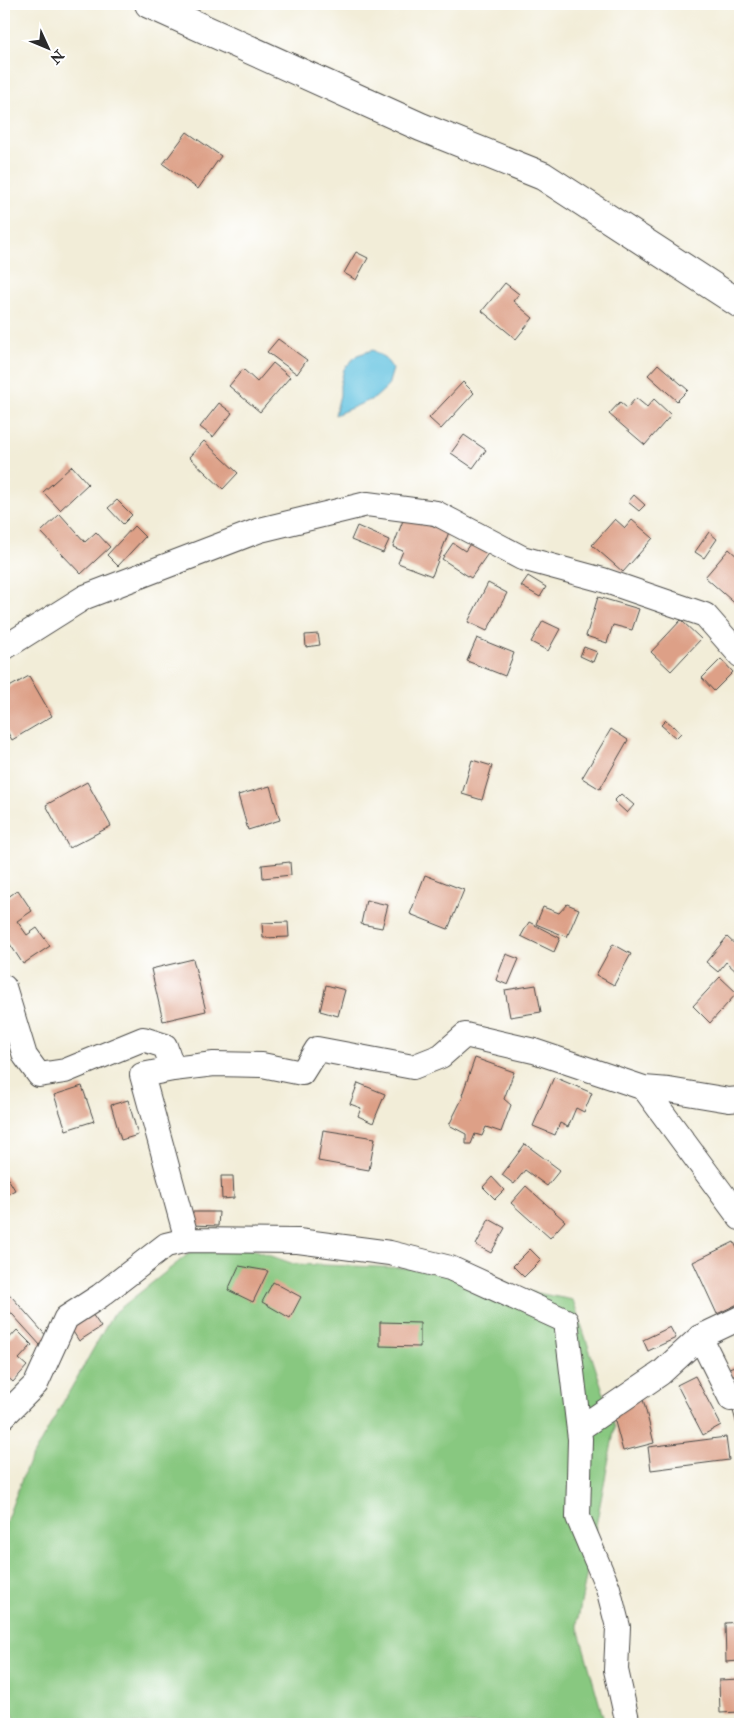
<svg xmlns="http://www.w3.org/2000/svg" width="744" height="1728" viewBox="0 0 744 1728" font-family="'IM FELL Double Pica',serif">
	<rect width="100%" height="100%" fill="#fff"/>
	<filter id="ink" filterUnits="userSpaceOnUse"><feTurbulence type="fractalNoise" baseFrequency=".02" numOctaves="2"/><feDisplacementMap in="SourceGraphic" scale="10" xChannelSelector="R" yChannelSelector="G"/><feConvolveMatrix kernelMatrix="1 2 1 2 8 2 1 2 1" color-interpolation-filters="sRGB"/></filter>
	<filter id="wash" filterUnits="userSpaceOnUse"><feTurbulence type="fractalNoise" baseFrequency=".0096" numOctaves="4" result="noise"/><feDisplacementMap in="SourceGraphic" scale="20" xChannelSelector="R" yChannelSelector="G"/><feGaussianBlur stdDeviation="1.12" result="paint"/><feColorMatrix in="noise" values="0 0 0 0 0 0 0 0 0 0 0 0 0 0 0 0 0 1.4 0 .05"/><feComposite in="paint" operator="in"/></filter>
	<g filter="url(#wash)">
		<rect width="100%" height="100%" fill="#f2edd8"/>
		<!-- green -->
		<path fill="#88c880" stroke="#5a7a56" d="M212 1235 294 1264 409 1268 573 1300 615 1427 577 1624 605 1724H18L4 1698V1527L26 1468 113 1314Z"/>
		<!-- water -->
		<path fill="#62c2e0" stroke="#467686" d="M373 350 385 358 393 369 388 386 375 398 335 415 340 395V385L344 369 357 355Z"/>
		<g id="blocks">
			<!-- building -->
			<path fill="#dda087" d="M187 132 221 156 198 189 163 164Z
				M356 252 368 258 356 280 344 273Z
				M505 283 519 294 513 301 533 318 516 339 482 311Z
				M278 339 307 360 297 374 267 352Z
				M273 363 290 377 260 412 229 386 243 369 257 382Z
				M658 364 688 390 677 401 648 375Z
				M463 382 474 393 441 429 429 418Z
				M636 398 647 407 654 399 671 415 645 445 609 414 620 402 627 408Z
				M219 403 232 413 213 437 200 427Z
				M464 435 486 450 473 468 451 453Z
				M204 441 238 473 223 489 189 457Z
				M72 466 88 484 60 510 43 492Z
				M634 495 645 505 639 511 628 502Z
				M117 500 132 515 123 524 108 508Z
				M60 514 85 542 96 532 110 547 81 574 41 532Z
				M405 515 449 532 432 576 398 563 403 551 393 547Z
				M615 519 625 528 632 520 653 538 623 572 592 545Z
				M134 526 145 537 118 566 107 555Z
				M357 526 389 540 383 553 351 540Z
				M709 532 717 539 704 558 695 552Z
				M472 541 489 552 471 578 442 559 453 543 465 551Z
				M729 549 740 559V608L705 577Z
				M528 576 546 587 540 597 521 586Z
				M488 583 507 593 487 631 468 622Z
				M598 597 639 609 632 630 613 625 607 643 586 636Z
				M681 620 701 639 671 671 651 652Z
				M543 621 560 629 548 651 531 642Z
				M318 634 320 645 306 647 305 635Z
				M477 638 514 653 505 676 467 661Z
				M584 647 597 652 593 662 580 656Z
				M721 659 733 672 714 691 702 678Z
				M29 676 52 716 12 740 4 726V690Z
				M666 720 681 733 676 738 661 725Z
				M611 729 628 740 600 789 582 778Z
				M472 760 492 766 482 800 462 794Z
				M87 782 111 826 69 848 46 805Z
				M270 786 280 820 248 830 238 795Z
				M621 794 634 805 627 813 614 801Z
				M290 862 291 875 263 878 262 865Z
				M425 875 464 890 448 929 410 914Z
				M18 890 32 911 17 921 27 935 37 928 50 946 23 964 4 935V900Z
				M366 900 388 905 382 928 361 924Z
				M567 904 579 909 567 937 536 924 543 907 559 913Z
				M288 922 289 937 263 938 262 923Z
				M529 922 560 938 554 952 521 936Z
				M727 937 740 949V975L726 962 718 972 706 962Z
				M613 944 631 954 614 985 596 975Z
				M506 954 519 959 508 985 496 980Z
				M193 959 206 1011 163 1021 151 969Z
				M720 977 737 993 710 1023 693 1006Z
				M326 985 345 990 338 1016 320 1011Z
				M536 985 541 1012 510 1017 505 990Z
				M475 1058 514 1072 504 1099 511 1105 501 1132 486 1127 482 1136 475 1134 471 1144H466V1134L449 1125 464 1095H462Z
				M554 1077 592 1093 584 1112 576 1108 568 1127 560 1123 555 1135 533 1126Z
				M358 1083 385 1094 373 1123 358 1116 361 1108 350 1104Z
				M82 1086 94 1121 66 1130 54 1095Z
				M128 1100 138 1135 121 1140 111 1105Z
				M323 1130 375 1138 369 1170 318 1161Z
				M525 1144 560 1170 547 1186 525 1170 514 1184 502 1175Z
				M6 1175 15 1190 4 1196V1176Z
				M221 1176H233L234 1198 222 1199Z
				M492 1177 504 1190 495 1199 483 1187Z
				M526 1186 565 1221 550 1238 511 1203Z
				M192 1212H219L218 1226 191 1225Z
				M489 1219 505 1228 491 1253 476 1245Z
				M734 1242 740 1255V1303L717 1314 693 1262Z
				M530 1249 541 1260 524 1277 513 1266Z
				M239 1266 268 1271 253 1302 228 1290Z
				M273 1282 301 1297 290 1318 262 1302Z
				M4 1288 49 1339 41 1346 4 1305Z
				M92 1314 101 1327 79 1341 70 1327Z
				M380 1322 420 1323V1347L380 1346Z
				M670 1327 676 1338 648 1351 643 1340Z
				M17 1330 32 1345 19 1359 27 1366 13 1382 4 1374V1344Z
				M740 1364V1378L734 1381 729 1368Z
				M695 1376 721 1425 703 1435 677 1385Z
				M643 1399 654 1443 623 1451 611 1407Z
				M740 1409V1435L733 1411Z
				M726 1437 729 1460 651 1470 648 1447Z
				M740 1622V1661L726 1662 725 1623Z
				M740 1679V1712L720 1713 719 1680Z"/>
		</g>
	</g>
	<g filter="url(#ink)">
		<use href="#blocks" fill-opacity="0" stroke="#494845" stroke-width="1"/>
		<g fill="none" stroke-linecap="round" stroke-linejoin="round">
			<defs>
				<path id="minor" d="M4 648 85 597 260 530 367 504 436 513 522 558 603 580 705 615 740 655
					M4 987 25 1056 39 1075 65 1071 143 1039 165 1046 173 1069 214 1064 262 1065 302 1073 317 1049 413 1067 441 1056 465 1035 534 1051 644 1088 669 1090 729 1100 740 1099
					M644 1088 740 1218
					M187 1240 298 1241 390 1253 450 1268 566 1321 580 1439 578 1517 608 1588 618 1627 616 1670 628 1724
					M731 1399 700 1337 740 1318
					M4 1416 36 1384 66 1318 100 1296 166 1245 187 1240 142 1075 173 1069
					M579 1429 661 1373 700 1337"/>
				<path id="tertiary" d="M149 4 421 127 543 176 740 304"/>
			</defs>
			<!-- minor casing -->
			<use href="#minor" stroke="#494845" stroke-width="26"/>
			<!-- tertiary casing -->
			<use href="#tertiary" stroke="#494845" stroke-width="30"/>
			<!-- minor -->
			<use href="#minor" stroke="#fff" stroke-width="24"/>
			<!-- tertiary -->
			<use href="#tertiary" stroke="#fff" stroke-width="28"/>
		</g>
	</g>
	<!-- margin -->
	<rect width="744" height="1728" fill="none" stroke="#fff" stroke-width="20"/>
	<!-- north arrow -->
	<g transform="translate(48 48) rotate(134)" stroke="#ffffff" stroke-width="4" paint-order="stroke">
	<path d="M0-4L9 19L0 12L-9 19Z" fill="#2b2b2b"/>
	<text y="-8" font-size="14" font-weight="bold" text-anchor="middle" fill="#2b2b2b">N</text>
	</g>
</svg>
